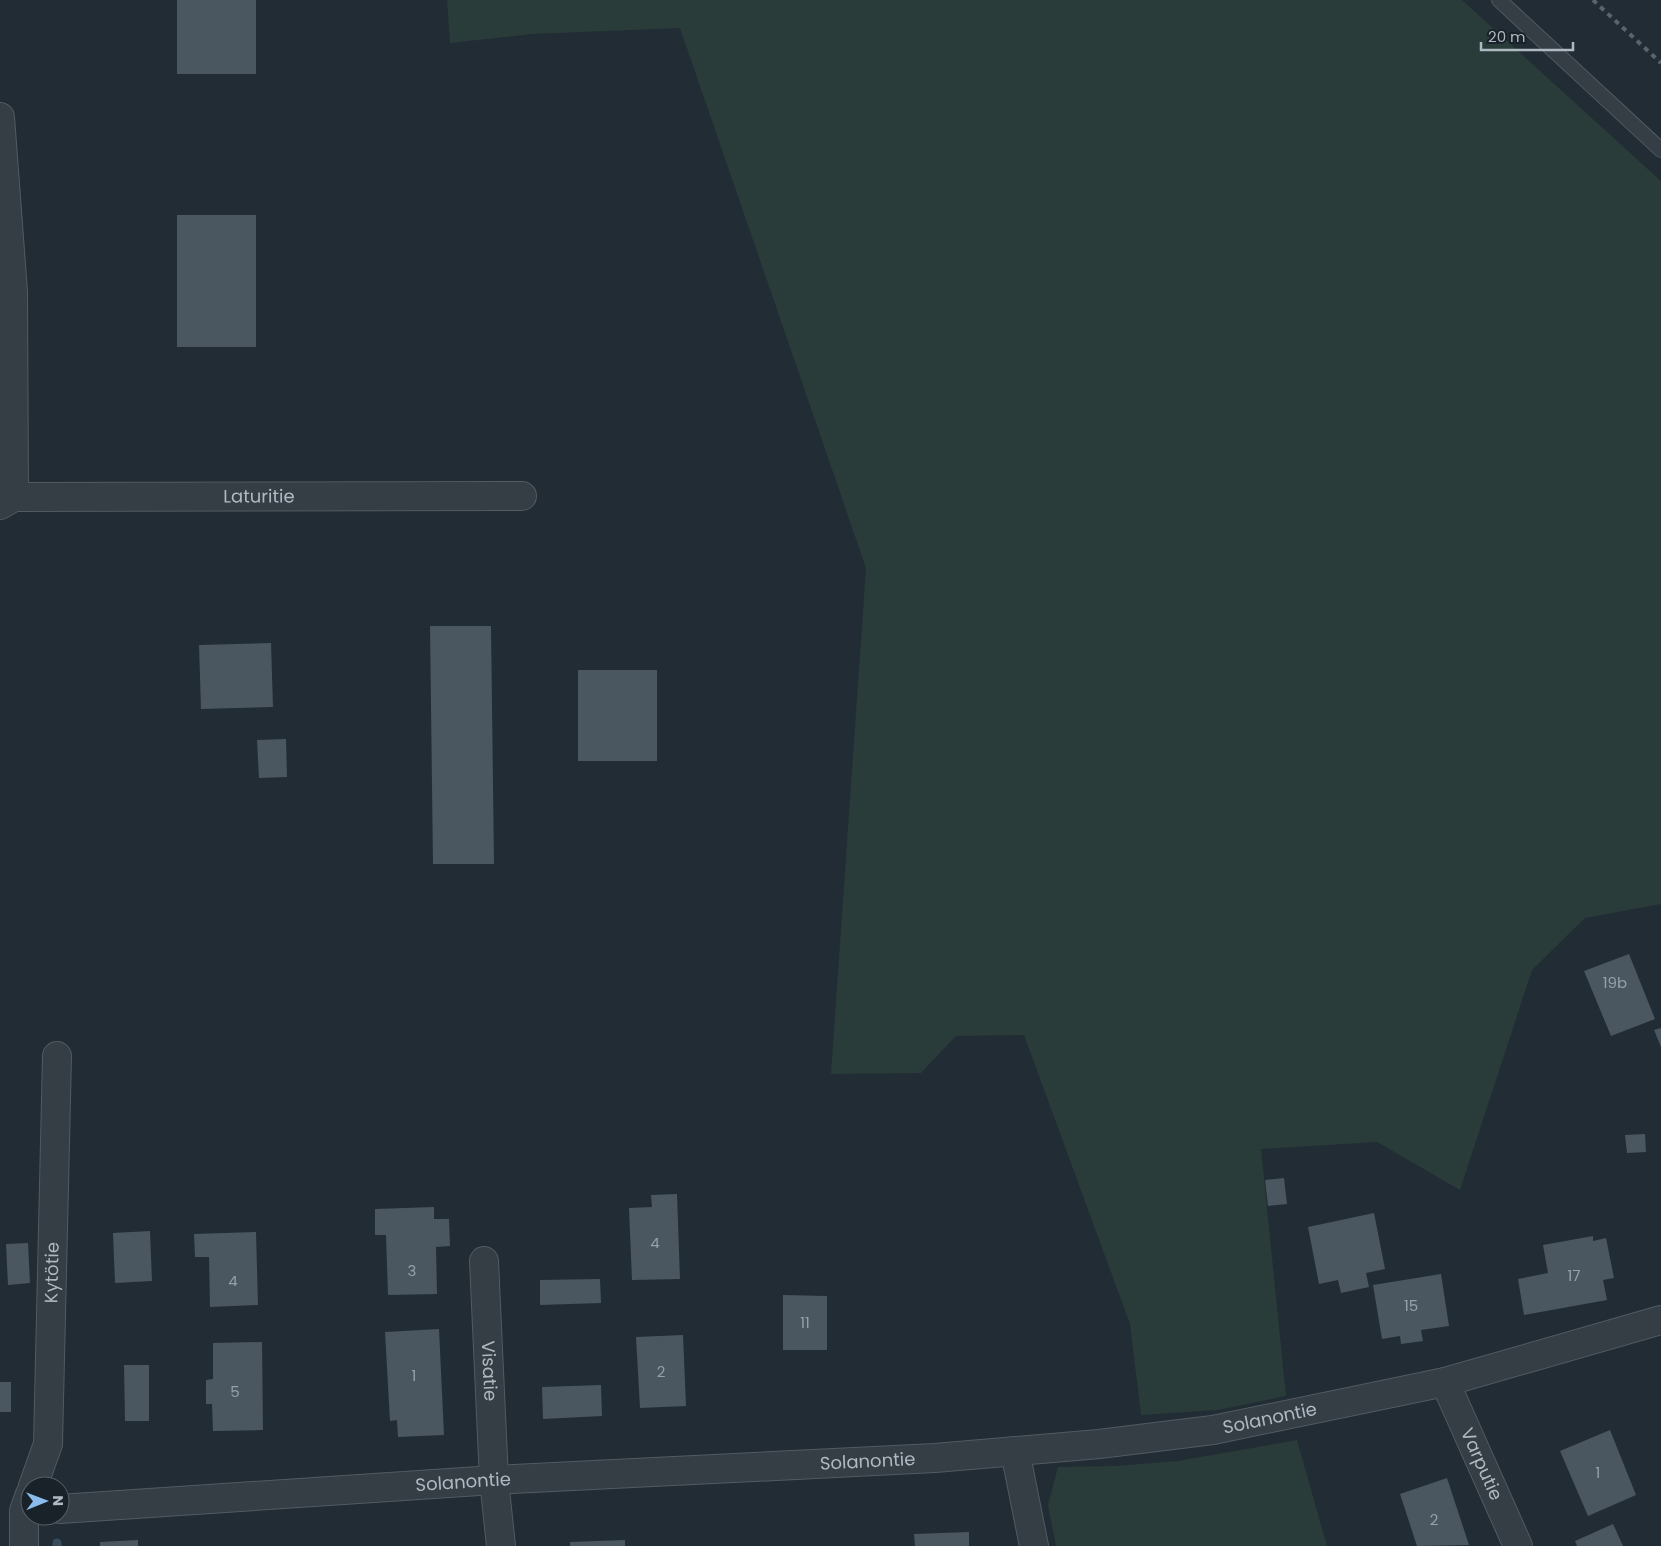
<svg xmlns="http://www.w3.org/2000/svg" width="1661" height="1546" viewBox="0 0 1661 1546" font-family="Poppins,sans-serif">
	<rect width="100%" height="100%" fill="#222c34"/>
	<!-- green -->
	<path fill="#293c39" d="M447 0H1462L1661 181V904L1585 918 1532 970 1460 1190 1377 1142 1261 1149 1286 1396 1218 1410 1141 1415 1130 1324 1024 1035 956 1036 921 1073 831 1074 866 568 680 28 532 34 450 43Z
		M1297 1440 1327 1546H1056L1048 1505 1058 1467 1115 1466 1178 1461Z"/>
	<g fill="none" stroke-linecap="round" stroke-linejoin="round">
		<!-- stream -->
		<path stroke="#384c5c" stroke-width="9" d="M57 1546V1543"/>
	</g>
	<!-- building -->
	<path fill="#4a5760" d="M177 0H256V74H177Z
		M177 215H256V347H177Z
		M430 626H491L494 864H433Z
		M271 643 273 707 201 709 199 645Z
		M578 670H657V761H578Z
		M286 739 287 777 259 778 257 740Z
		M1629 954 1655 1019 1611 1036 1584 971Z
		M1661 1028V1047L1654 1030Z
		M1645 1134 1646 1152 1627 1153 1625 1135Z
		M1284 1178 1287 1204 1268 1206 1265 1180Z
		M677 1194 680 1279 632 1280 629 1208 652 1207 651 1195Z
		M434 1207V1219H449L450 1246 436 1247 437 1294 388 1295 386 1235H375V1209Z
		M1374 1213 1385 1269 1366 1273 1369 1287 1341 1293 1338 1280 1319 1284 1308 1227Z
		M150 1231 152 1281 115 1283 113 1233Z
		M256 1232 258 1305 210 1307 209 1257H195L194 1234Z
		M1593 1236V1241L1606 1238 1614 1278 1603 1280 1607 1300 1524 1315 1518 1279 1548 1273 1543 1245Z
		M28 1243 30 1283 8 1285 6 1244Z
		M1441 1274 1449 1326 1421 1330 1423 1341 1401 1344 1400 1336 1382 1339 1373 1285Z
		M600 1279 601 1303 540 1305V1280Z
		M783 1295 827 1296V1350H783Z
		M439 1329 444 1435 398 1437 397 1420 390 1421 385 1332Z
		M683 1335 686 1406 640 1408 636 1337Z
		M262 1342 263 1430 213 1431 212 1404H206V1380L213 1379V1343Z
		M124 1365H149V1421H125Z
		M0 1382H11V1412H0Z
		M601 1385 602 1416 543 1419 542 1387Z
		M1610 1430 1636 1495 1588 1516 1560 1451Z
		M1447 1478 1469 1545 1417 1546 1400 1494Z
		M1613 1524 1623 1546H1577L1575 1541Z
		M969 1532V1546H915L914 1534Z
		M138 1540V1546H100V1542Z
		M625 1540V1546H570V1542Z"/>
	<g fill="none" stroke-linecap="round" stroke-linejoin="round">
		<defs>
			<path id="lane" d="M1499 0 1661 150"/>
			<g id="street">
				<path d="M0 117 13 292 14 497"/>
				<path id="s1" d="M0 505 14 497 522 496"/>
				<path id="s2" d="M484 1261 494 1480 501 1546"/>
				<path id="s3" d="M1445 1382 1518 1546"/>
				<path d="M1015 1451 1034 1546"/>
				<path id="s4" d="M33 1486 48 1444 57 1056"/>
				<path id="s5" d="M60 1509 494 1480 935 1458 1099 1444 1213 1430 1445 1382 1661 1320"/>
				<path d="M24 1546V1511L30 1494"/>
			</g>
		</defs>
		<!-- lane casing -->
		<use href="#lane" stroke="#525b63" stroke-width="16"/>
		<!-- street casing -->
		<use href="#street" stroke="#525b63" stroke-width="30"/>
		<!-- lane -->
		<use href="#lane" stroke="#353d45" stroke-width="14"/>
		<!-- street -->
		<use href="#street" stroke="#353d45" stroke-width="28"/>
		<!-- rail -->
		<path stroke="#59646d" stroke-width="4" stroke-dasharray="5 5" stroke-linecap="butt" d="M1593 0 1661 63"/>
	</g>
	<g text-anchor="middle" stroke-width="4" stroke-linejoin="round" paint-order="stroke">
		<!-- number labels -->
		<g font-size="15" fill="#96a0aa">
			<text x="1615" y="988">19b</text>
			<text x="655" y="1248">4</text>
			<text x="412" y="1276">3</text>
			<text x="1574" y="1281">17</text>
			<text x="233" y="1286">4</text>
			<text x="1411" y="1311">15</text>
			<text x="805" y="1328">11</text>
			<text x="661" y="1377">2</text>
			<text x="414" y="1381">1</text>
			<text x="235" y="1397">5</text>
			<text x="1598" y="1478">1</text>
			<text x="1434" y="1525">2</text>
		</g>
		<!-- street labels -->
		<g font-size="18" fill="#afb9c2" stroke="#1a2229">
			<text dy="6" stroke="none"><textPath href="#s1" startOffset="261">Laturitie</textPath></text>
			<text dy="6" stroke="none"><textPath href="#s4" startOffset="216">Kytötie</textPath></text>
			<text dy="6" stroke="none"><textPath href="#s2" startOffset="110">Visatie</textPath></text>
			<text dy="6" stroke="none"><textPath href="#s5" startOffset="1214">Solanontie</textPath></text>
			<text dy="6" stroke="none"><textPath href="#s5" startOffset="809">Solanontie</textPath></text>
			<text dy="6" stroke="none"><textPath href="#s3" startOffset="90">Varputie</textPath></text>
			<text dy="6" stroke="none"><textPath href="#s5" startOffset="404">Solanontie</textPath></text>
		</g>
	</g>
	<!-- north arrow -->
	<g transform="translate(45 1501) rotate(89)"><circle r="24" fill="#1a2229" stroke="#565e66"/>
	<path d="M0-4L9 19L0 12L-9 19Z" fill="#8abdec"/>
	<text y="-8" font-size="14" font-weight="bold" text-anchor="middle" fill="#afb9c2">N</text>
	</g>
	<!-- scale -->
	<path d="M1481 42v8h92v-8" fill="none" stroke="#afb9c2" stroke-width="2.5"/>
	<text x="1488" y="42" font-size="15" fill="#afb9c2" stroke="#1a2229" stroke-width="4" paint-order="stroke">20 m</text>
</svg>
